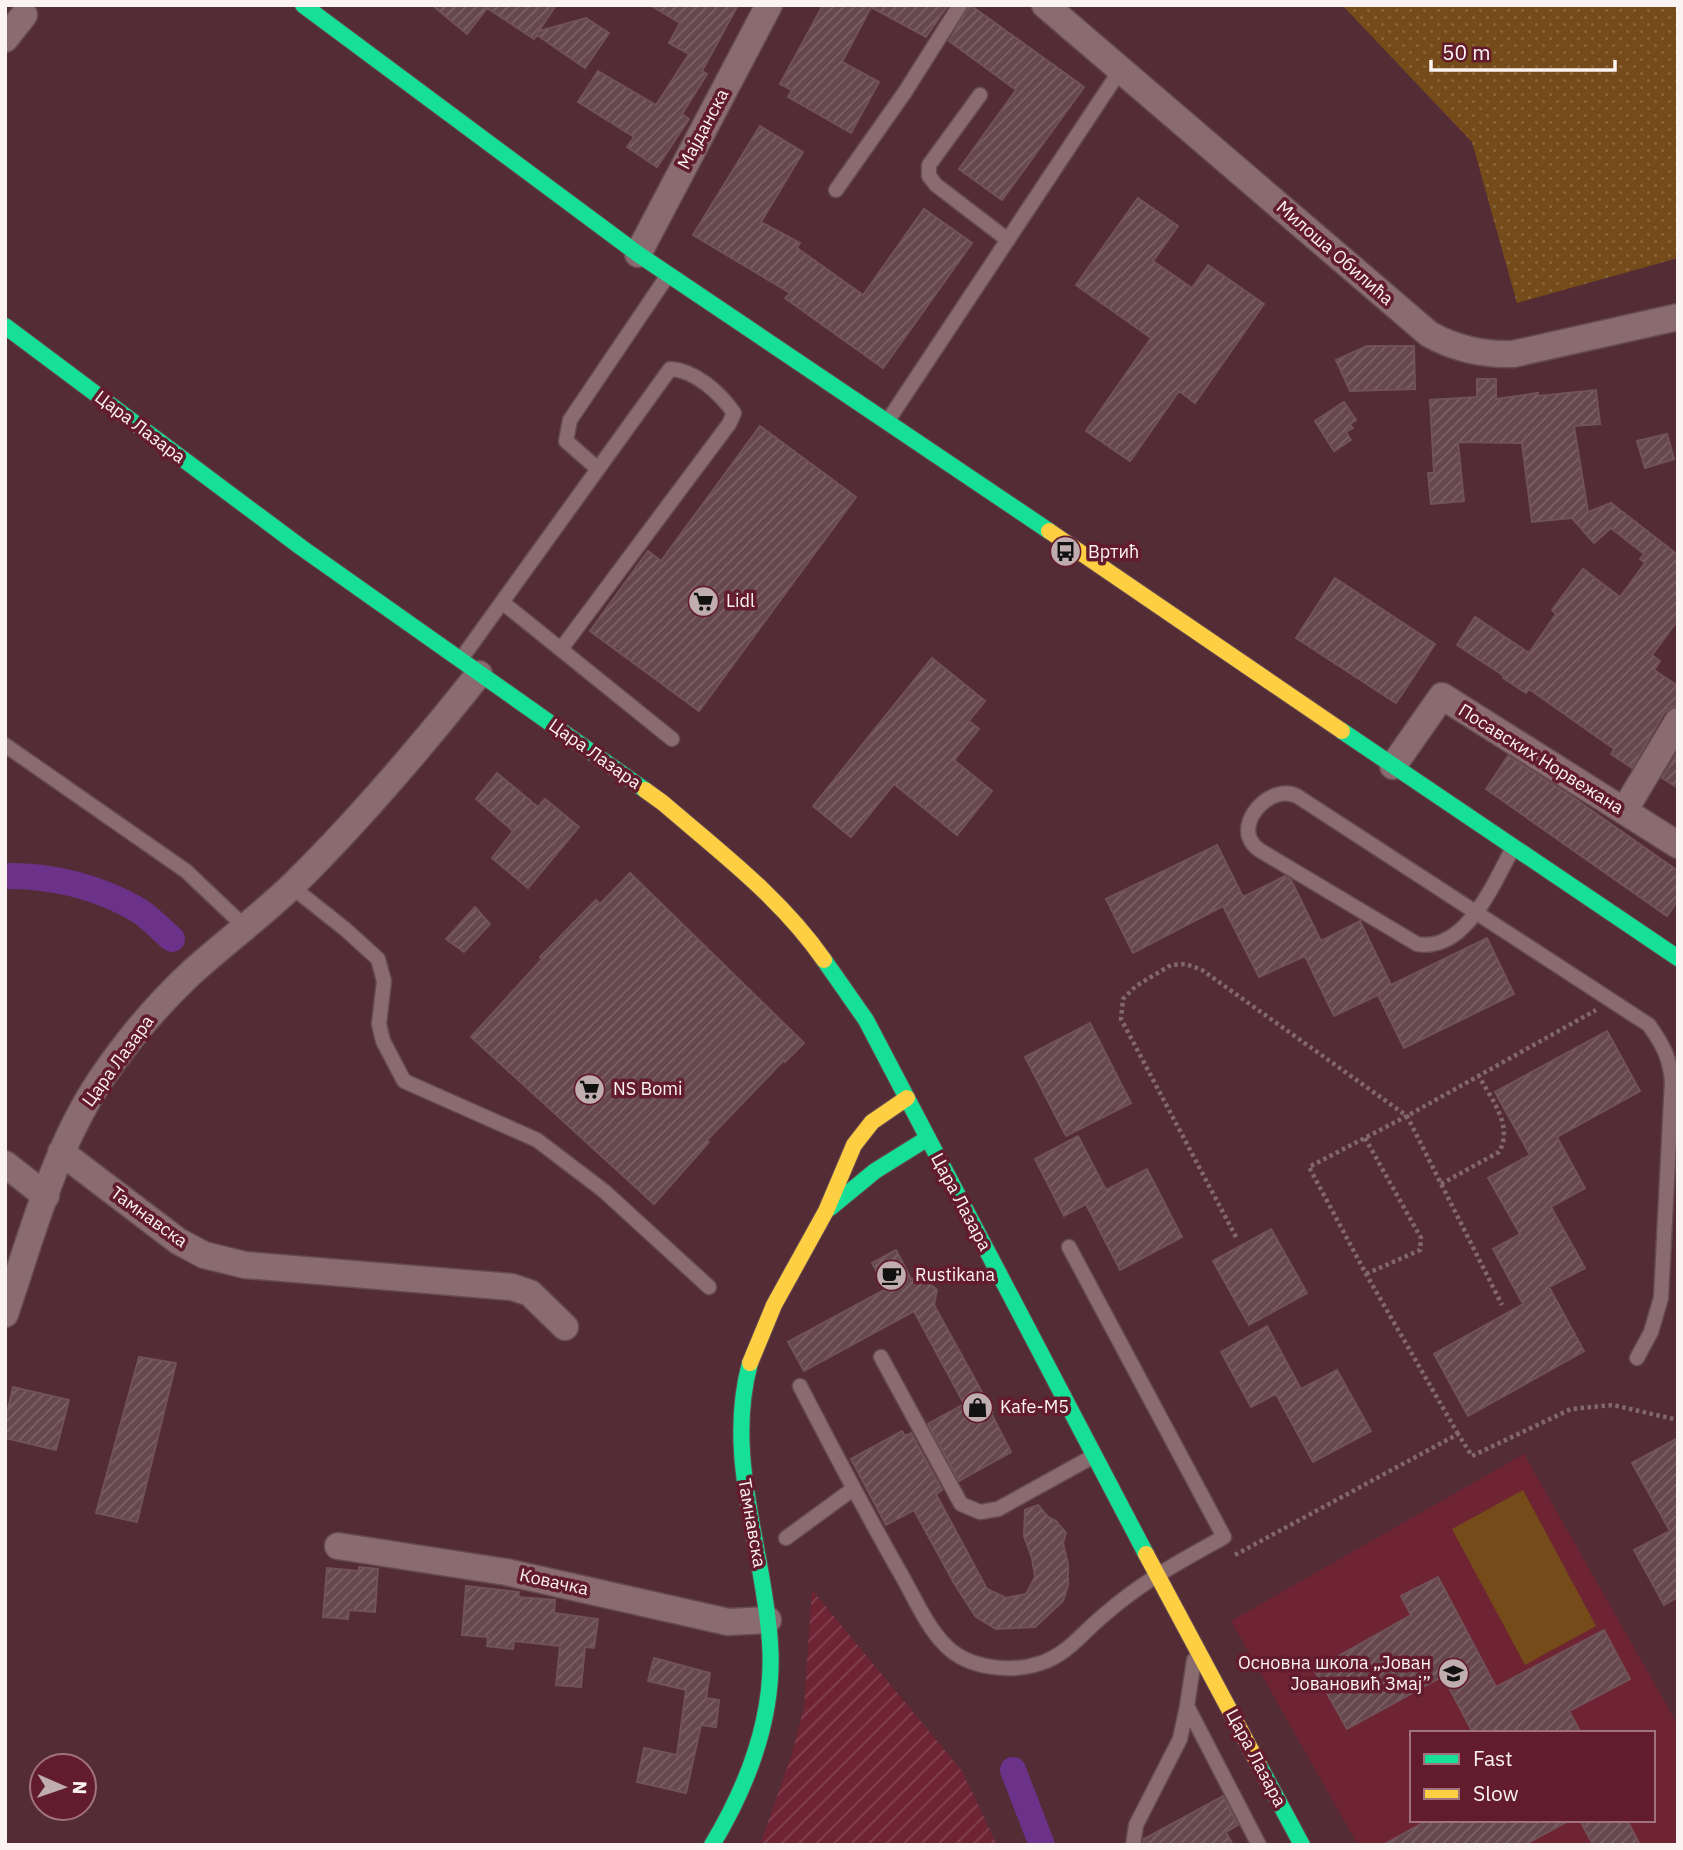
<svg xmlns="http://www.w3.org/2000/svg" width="1683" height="1850" viewBox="0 0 1683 1850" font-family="'IBM Plex Sans',sans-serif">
	<defs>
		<pattern id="industrial-furrows" width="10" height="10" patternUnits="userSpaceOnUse" patternTransform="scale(1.75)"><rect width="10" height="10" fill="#6f2434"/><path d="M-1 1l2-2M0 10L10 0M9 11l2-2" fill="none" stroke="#844452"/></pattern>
		<pattern id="grass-dots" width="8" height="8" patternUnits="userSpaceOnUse" patternTransform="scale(1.75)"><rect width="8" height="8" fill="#744b19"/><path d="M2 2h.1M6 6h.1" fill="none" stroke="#89653b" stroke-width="1.8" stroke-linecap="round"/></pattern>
		<pattern id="building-hatch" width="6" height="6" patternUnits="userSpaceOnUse" patternTransform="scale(1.75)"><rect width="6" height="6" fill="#65474d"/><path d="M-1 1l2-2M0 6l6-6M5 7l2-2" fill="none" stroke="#7c6267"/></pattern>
	</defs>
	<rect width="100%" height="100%" fill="#532c35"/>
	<!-- built -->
	<path fill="#6f2434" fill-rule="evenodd" d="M1524 1454 1678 1725V1845H1358L1231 1621ZM1412 1733H1653V1820H1412Z"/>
	<!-- industrial -->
	<path fill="url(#industrial-furrows)" d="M812 1590 962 1771 997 1845H760L792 1754 804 1707Z"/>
	<!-- grass -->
	<path fill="url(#grass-dots)" d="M1342 5H1678V258L1517 303 1472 142Z"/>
	<!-- pitch -->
	<path fill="#744b19" d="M1523 1490 1596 1626 1525 1665 1452 1529Z"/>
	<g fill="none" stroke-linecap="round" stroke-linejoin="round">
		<!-- canal -->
		<path stroke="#6c3289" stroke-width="26" d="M5 876C51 875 99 887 138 910 150 917 161 930 172 939
			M1013 1770 1042 1845"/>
	</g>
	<!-- building -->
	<path fill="url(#building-hatch)" stroke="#715258" stroke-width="2" d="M432 5H556L539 31 586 18 609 33 585 68 537 35 534 39 487 8 467 34Z
		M650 5H738L702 71 707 74 682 114 689 119 657 167 627 147 634 137 578 102 598 71 656 105 689 54 669 43 680 23Z
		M823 5H948L926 37 871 7 842 62 879 82 851 133 788 97 792 90 780 84Z
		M970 5 1084 87 1002 200 959 169 1016 90 949 41Z
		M760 126 803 152 761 222 800 243 797 248 863 295 924 209 972 243 883 368 785 298 790 293 693 235Z
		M1138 198 1178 226 1153 261 1192 288 1208 265 1264 304 1195 403 1179 391 1130 461 1086 431 1151 338 1076 285Z
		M1367 346H1414L1415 389 1350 391 1336 360Z
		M1477 379H1496V399L1538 393V396L1596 390 1600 424 1574 426 1588 512 1611 503 1678 555V620L1652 655 1660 661 1654 670 1678 686V705L1670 708 1664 713 1632 768 1611 754 1614 749 1529 689 1526 693 1503 678 1504 676 1457 645 1475 617 1529 653 1556 614 1552 610 1583 569 1620 597 1645 563 1640 559 1644 554 1611 528 1594 543 1572 518 1532 522 1522 443 1458 442 1464 501 1431 504 1428 473H1434L1430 400 1477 397Z
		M1344 402 1356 420 1350 424 1353 428 1346 432 1351 440 1334 451 1315 421Z
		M760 426 856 497 699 711 590 631 648 551 661 561Z
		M1667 434 1674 459 1645 468 1637 441Z
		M1335 578 1435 644 1396 703 1296 638Z
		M932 658 985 701 969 721 979 729 954 760 992 791 957 835 894 784 851 837 813 806Z
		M1678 752V788L1662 778Z
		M1508 756 1574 798 1678 871V900L1667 916 1486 789Z
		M497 773 538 807 545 799 579 827 528 888 492 858 513 831 476 799Z
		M1217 845 1243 897 1285 876 1291 880 1321 941 1360 921 1391 985 1487 938 1514 994 1404 1048 1378 995 1334 1016 1305 956 1259 977 1223 906 1133 953 1106 899Z
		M630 873 804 1043 785 1062 784 1060 707 1140 709 1142 654 1204 471 1037 542 959 540 957 596 900 600 904Z
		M475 907 490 924 464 952 446 939Z
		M1090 1023 1131 1103 1066 1136 1025 1057Z
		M1607 1031 1640 1091 1557 1137 1585 1188 1551 1207 1585 1268 1549 1287 1584 1351 1468 1416 1434 1354 1523 1304 1493 1249 1520 1234 1488 1178 1530 1155 1495 1092Z
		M1078 1136 1106 1190 1147 1169 1182 1237 1120 1270 1086 1204 1064 1216 1035 1159Z
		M1271 1229 1307 1293 1249 1325 1213 1261Z
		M896 1250 911 1279 921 1277 937 1290 934 1305 993 1412 991 1413 1011 1452 959 1481 928 1424 964 1404 914 1311 804 1371 788 1342 886 1289 872 1263Z
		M1267 1326 1301 1389 1337 1370 1371 1431 1313 1462 1276 1394 1251 1407 1221 1352Z
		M139 1357 176 1363 137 1522 96 1513Z
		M13 1387 69 1400 56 1450 5 1438V1422Z
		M902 1431 905 1436 911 1433 942 1490 936 1494 987 1589 1006 1598 1026 1594 1035 1577 1032 1558 1024 1536 1025 1510 1038 1505 1048 1517 1056 1521 1066 1533 1063 1543 1068 1564V1585L1063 1601 1035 1627 996 1629 976 1617 955 1585 914 1510 886 1525 851 1459Z
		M1678 1438V1597L1664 1605 1634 1550 1670 1531 1632 1463Z
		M359 1567 378 1569 375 1612 349 1610 348 1619 323 1617 327 1568 359 1571Z
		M1438 1577 1496 1687 1604 1630 1630 1679 1569 1711 1581 1733H1473L1443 1676 1347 1729 1314 1670 1411 1615 1401 1596Z
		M466 1586 519 1592 518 1597 555 1600 554 1613 598 1619 594 1648 585 1647 581 1687 556 1685 560 1646 514 1641 513 1649 487 1646 488 1637 462 1635Z
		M654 1658 710 1673 706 1698 719 1700 716 1727 701 1725 686 1793 637 1782 644 1748 677 1755 686 1690 648 1681Z
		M1223 1796 1238 1825 1226 1832 1233 1845H1143L1144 1839Z
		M1428 1820H1570L1524 1845H1383Z
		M1580 1820H1627L1640 1845H1593Z"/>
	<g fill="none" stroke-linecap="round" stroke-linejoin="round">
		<defs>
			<path id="lane" d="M980 95 929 165V176L936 185 1008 240
				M836 190 905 92 960 5
				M889 419 1121 69
				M598 469 566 441 570 420 668 275
				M502 602 672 739
				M461 659 670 369C695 370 720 393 734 413L729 424 561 649
				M5 745 186 871 245 927
				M1513 848C1494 882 1466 953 1417 944L1261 851C1258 849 1255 847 1253 844 1235 822 1271 783 1297 796L1649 1025C1663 1045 1670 1058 1672 1081L1661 1298 1651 1332 1637 1358
				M292 887 345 929 378 959 384 981 379 1024 383 1041 404 1081 537 1140 604 1191 709 1287
				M881 1357 961 1504 980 1512 998 1509 1092 1457
				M800 1386C832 1448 864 1509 898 1569 913 1594 925 1625 946 1646 969 1669 1012 1673 1041 1663 1068 1654 1083 1632 1104 1615 1140 1583 1182 1560 1224 1537L1069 1247
				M786 1538 853 1489
				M1194 1660 1187 1706 1259 1845
				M1133 1845 1136 1825 1180 1739 1187 1706"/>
			<path id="street" d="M1045 5 1429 334C1456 349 1482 355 1513 354L1678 317
				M5 39 24 15
				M638 254 769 5
				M1393 766 1442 696 1678 845
				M1624 811 1678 721
				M61 1152 178 1241 204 1255 245 1265 512 1287 530 1293 565 1327
				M5 1164 46 1196
				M5 1314C32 1235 54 1149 101 1079 126 1042 157 1005 190 974 224 943 261 916 294 884 361 818 421 747 479 674
				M338 1546 506 1572 728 1622 768 1620"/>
			<path id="fast" d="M303 5 638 254 1049 531
				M5 326 302 548 645 790
				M1342 731 1678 958
				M824 960 866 1020 1146 1554
				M830 1208 875 1171 928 1138
				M1259 1765 1302 1845
				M712 1845C748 1785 775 1714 770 1643 764 1548 724 1458 750 1363"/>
			<path id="slow" d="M1049 531 1342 731
				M645 790 663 803C720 852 781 898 824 960
				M750 1363 774 1305 826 1211 854 1145 872 1122 907 1098
				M1146 1554 1259 1765"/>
		</defs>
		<!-- lane casing -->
		<use href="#lane" stroke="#654a50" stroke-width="17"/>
		<!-- street casing -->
		<use href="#street" stroke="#654a50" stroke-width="29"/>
		<!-- fast casing -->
		<use href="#fast" stroke="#654a50" stroke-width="18"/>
		<!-- slow casing -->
		<use href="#slow" stroke="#654a50" stroke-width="18"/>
		<!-- path -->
		<path stroke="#82686c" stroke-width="4.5" stroke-dasharray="3.5 3.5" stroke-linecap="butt" d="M1365 1138 1421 1238 1420 1250 1366 1274
			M1441 1184 1499 1152C1514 1126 1491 1099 1479 1076
			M1236 1237 1121 1019 1123 999 1136 986 1171 965 1186 964 1202 970 1407 1116 1502 1305
			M1458 1434 1366 1274 1309 1167 1407 1116 1596 1010
			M1235 1555 1458 1434 1472 1456 1571 1409 1613 1405 1678 1420"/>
		<!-- lane -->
		<use href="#lane" stroke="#896b70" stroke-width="14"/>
		<!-- street -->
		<use href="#street" stroke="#896b70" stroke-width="26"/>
		<!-- fast -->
		<use href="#fast" stroke="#16e098" stroke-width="16"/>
		<!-- slow -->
		<use href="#slow" stroke="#ffcf43" stroke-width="16"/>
	</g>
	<!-- icons -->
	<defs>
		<symbol id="bus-disc" viewBox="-11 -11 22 22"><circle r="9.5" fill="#c0adb0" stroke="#631c2c"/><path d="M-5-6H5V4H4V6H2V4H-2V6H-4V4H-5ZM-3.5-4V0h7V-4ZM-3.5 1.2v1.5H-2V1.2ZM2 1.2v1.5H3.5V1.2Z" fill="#111"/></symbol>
		<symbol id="supermarket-disc" viewBox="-11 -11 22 22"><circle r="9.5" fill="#c0adb0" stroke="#631c2c"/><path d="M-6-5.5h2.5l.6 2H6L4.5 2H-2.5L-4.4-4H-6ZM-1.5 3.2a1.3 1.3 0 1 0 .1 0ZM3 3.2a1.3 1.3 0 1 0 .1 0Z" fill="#111"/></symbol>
		<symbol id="cafe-disc" viewBox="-11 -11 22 22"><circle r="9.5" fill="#c0adb0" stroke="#631c2c"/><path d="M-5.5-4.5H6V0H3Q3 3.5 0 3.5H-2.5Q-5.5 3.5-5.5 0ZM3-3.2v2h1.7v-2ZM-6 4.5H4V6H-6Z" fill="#111"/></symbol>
		<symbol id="shop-disc" viewBox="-11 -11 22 22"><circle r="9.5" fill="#c0adb0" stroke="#631c2c"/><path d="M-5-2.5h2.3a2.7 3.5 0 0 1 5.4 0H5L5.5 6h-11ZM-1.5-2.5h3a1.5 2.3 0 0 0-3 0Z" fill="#111"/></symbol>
		<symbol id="school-disc" viewBox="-11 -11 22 22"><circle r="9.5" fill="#c0adb0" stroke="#631c2c"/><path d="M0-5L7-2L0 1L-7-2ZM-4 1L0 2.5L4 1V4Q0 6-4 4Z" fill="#111"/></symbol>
	</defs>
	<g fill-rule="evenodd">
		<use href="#bus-disc" x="1048" y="534" width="35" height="35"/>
		<use href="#supermarket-disc" x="686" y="584" width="35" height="35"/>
		<use href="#supermarket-disc" x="572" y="1072" width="35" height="35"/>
		<use href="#cafe-disc" x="874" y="1258" width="35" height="35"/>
		<use href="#shop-disc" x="960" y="1390" width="35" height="35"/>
		<use href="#school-disc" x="1436" y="1656" width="35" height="35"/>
	</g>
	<g text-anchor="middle" stroke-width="7" stroke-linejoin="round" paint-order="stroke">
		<!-- street labels -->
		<g font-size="18" fill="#fbf2f2" stroke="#631c2c">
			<text transform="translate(703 129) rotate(-62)" y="6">Мајданска</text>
			<text transform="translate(1335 253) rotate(41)" y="6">Милоша Обилића</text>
			<text transform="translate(140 427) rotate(37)" y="6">Цара Лазара</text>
			<text transform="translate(595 754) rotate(35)" y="6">Цара Лазара</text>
			<text transform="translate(1541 759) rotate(32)" y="6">Посавских Норвежана</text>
			<text transform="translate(118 1061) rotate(-54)" y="6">Цара Лазара</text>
			<text transform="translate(961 1202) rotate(62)" y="6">Цара Лазара</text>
			<text transform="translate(149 1217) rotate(36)" y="6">Тамнавска</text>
			<text transform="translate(752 1523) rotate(80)" y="6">Тамнавска</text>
			<text transform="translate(554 1582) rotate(12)" y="6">Ковачка</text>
			<text transform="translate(1256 1758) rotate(62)" y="6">Цара Лазара</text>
		</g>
		<!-- poi labels -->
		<g font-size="18" fill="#fbf2f2" stroke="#631c2c" text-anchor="start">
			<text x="1088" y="558">Вртић</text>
			<text x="726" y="607">Lidl</text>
			<text x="613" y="1095">NS Bomi</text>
			<text x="915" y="1281">Rustikana</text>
			<text x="1000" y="1413">Kafe-M5</text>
			<text x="1431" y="1669" text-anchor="end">Основна школа „Јован<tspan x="1431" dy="21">Јовановић Змај”</tspan></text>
		</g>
	</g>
	<!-- border -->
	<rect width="1683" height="1850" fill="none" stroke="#fbf2f2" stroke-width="14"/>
	<!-- legend -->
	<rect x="1410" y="1731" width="245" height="91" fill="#631c2c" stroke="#a0727b" stroke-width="2"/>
	<rect x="1424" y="1754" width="35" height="10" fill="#16e098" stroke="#a0727b" stroke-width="2"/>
	<text x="1473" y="1766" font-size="21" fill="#fbf2f2">Fast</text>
	<rect x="1424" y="1789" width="35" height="10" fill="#ffcf43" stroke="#a0727b" stroke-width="2"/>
	<text x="1473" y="1801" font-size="21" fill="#fbf2f2">Slow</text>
	<!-- north arrow -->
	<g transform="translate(63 1787) rotate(92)"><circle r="33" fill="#631c2c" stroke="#a0727b" stroke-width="2"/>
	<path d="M0-5L12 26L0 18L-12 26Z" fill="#c0adb0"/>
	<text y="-10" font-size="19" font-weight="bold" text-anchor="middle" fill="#fbf2f2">N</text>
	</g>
	<!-- scale -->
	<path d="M1431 60v10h184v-10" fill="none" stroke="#fbf2f2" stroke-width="3.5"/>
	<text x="1442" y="60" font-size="21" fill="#fbf2f2" stroke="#631c2c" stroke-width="5" paint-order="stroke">50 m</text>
</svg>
